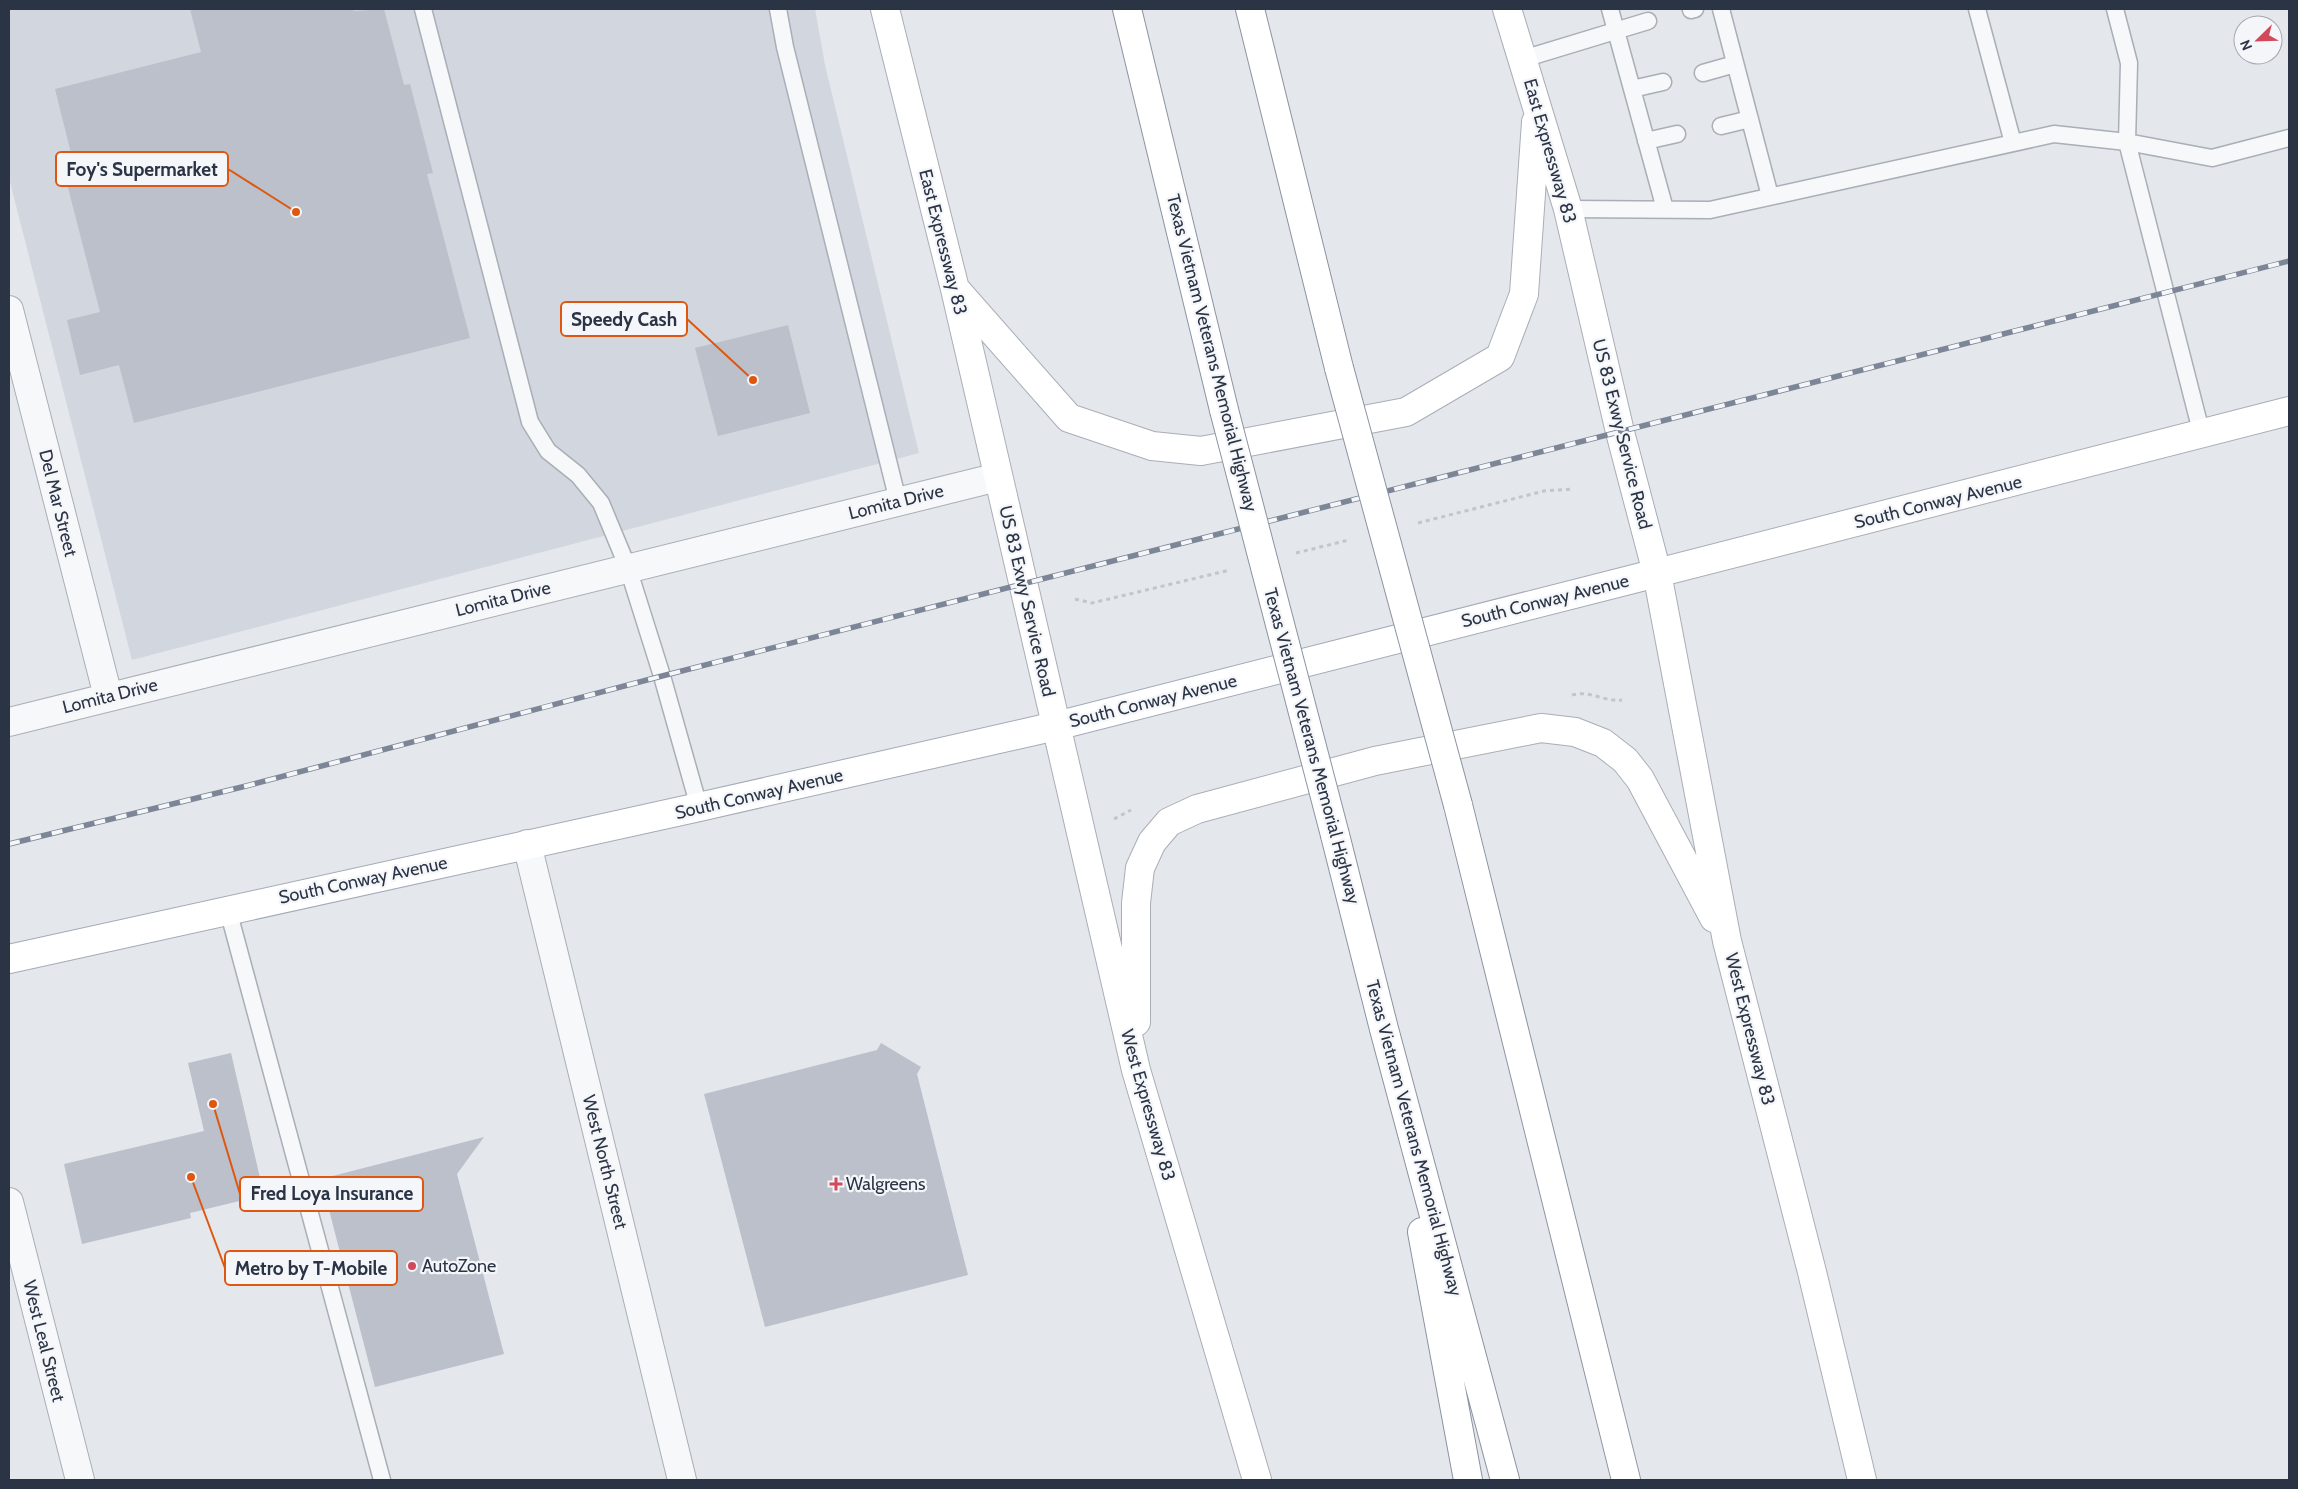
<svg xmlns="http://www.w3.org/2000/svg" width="2298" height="1489" viewBox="0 0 2298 1489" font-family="Cabin,sans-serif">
	<rect width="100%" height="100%" fill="#e4e7ec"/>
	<!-- built -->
	<path fill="#d2d6de" d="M9 9H815L825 65 919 453 132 660 9 178Z"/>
	<!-- building -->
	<path fill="#bbc0ca" d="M190 9H353L354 11 384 9 404 85 410 84 433 173 427 174 470 338 134 423 119 365 80 375 67 320 100 312 66 180 77 177 55 89 201 52Z
		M788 325 810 413 718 436 695 348Z
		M881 1043 921 1067 917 1074 968 1275 765 1327 704 1094 877 1050Z
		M231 1053 264 1195 190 1213 191 1218 82 1244 64 1164 204 1131 188 1063Z
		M484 1137 457 1174 504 1354 375 1387 321 1179Z"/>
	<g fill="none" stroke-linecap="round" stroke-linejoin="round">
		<defs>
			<path id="service" d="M423 9 530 422 548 451 578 475 601 503 628 568 662 676 699 807
				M778 9 785 47 898 501
				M1610 9 1665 209
				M1721 9 1770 196
				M1977 9 2013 143
				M2115 9 2129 63 2127 142 2202 435
				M1691 10 1695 9
				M1523 59 1648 21
				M1703 73 1735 64
				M1632 89 1663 82
				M1721 126 1750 119
				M1646 141 1677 134
				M1568 209 1710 210 2054 134 2127 142 2212 158 2289 138
				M228 910 382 1480"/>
			<path id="minor" d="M9 310 108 696
				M9 722 998 477
				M527 844 682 1480
				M9 1202 80 1480"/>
			<path id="secondary" d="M885 9 955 289 1136 1070 1257 1480
				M1507 9 1568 209 1620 432 1657 573 1727 941 1812 1272 1862 1480
				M958 292 1069 418 1152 446 1201 451 1406 412 1500 357 1524 294 1536 122
				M1657 573 2289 411
				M1136 1022V903L1140 868 1152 842 1169 822 1197 809 1375 761 1541 728 1575 732 1603 743 1625 760 1640 779 1714 918"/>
			<path id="primary" d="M9 959 699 807 1056 726 1657 573"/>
			<path id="motorway" d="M1127 9 1224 410
				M1250 9 1339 368
				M1458 805 1626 1480
				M1335 835 1384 1029 1505 1480
				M1422 1232 1468 1480"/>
		</defs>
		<!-- service casing -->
		<use href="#service" stroke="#a9aeb7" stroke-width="19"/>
		<!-- minor casing -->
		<use href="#minor" stroke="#a9aeb7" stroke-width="30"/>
		<!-- secondary casing -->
		<use href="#secondary" stroke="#a9aeb7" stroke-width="30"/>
		<!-- primary casing -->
		<use href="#primary" stroke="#a3abb8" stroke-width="30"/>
		<!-- motorway casing -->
		<use href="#motorway" stroke="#8b94a3" stroke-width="30"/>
		<!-- path -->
		<path stroke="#c2c5cb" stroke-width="3" stroke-dasharray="4 4" stroke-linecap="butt" d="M1418 523 1544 491 1573 489
			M1296 553 1349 540
			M1075 599 1092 603 1230 570
			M1572 695C1590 690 1604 702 1622 700
			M1114 819 1131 810"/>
		<!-- service -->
		<use href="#service" stroke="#f7f8fa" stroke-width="16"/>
		<!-- minor -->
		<use href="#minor" stroke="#f7f8fa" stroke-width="28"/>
		<!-- secondary -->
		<use href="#secondary" stroke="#fff" stroke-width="28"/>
		<!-- primary -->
		<use href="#primary" stroke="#fff" stroke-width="28"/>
		<!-- motorway -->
		<use href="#motorway" stroke="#fff" stroke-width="28"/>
		<defs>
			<path id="rail" d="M9 844 246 786 662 676 2289 261"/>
		</defs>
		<!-- rail casing -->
		<use href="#rail" stroke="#7d8696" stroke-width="5.5"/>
		<!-- rail -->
		<use href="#rail" stroke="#f4f6f9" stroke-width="4" stroke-dasharray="11" stroke-linecap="butt"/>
		<defs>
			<path id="motorway-bridge" d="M1339 368 1458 805
				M1224 410 1335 835"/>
		</defs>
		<!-- motorway-bridge casing -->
		<use href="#motorway-bridge" stroke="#8b94a3" stroke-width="30" stroke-linecap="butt"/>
		<!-- motorway-bridge -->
		<use href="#motorway-bridge" stroke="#fff" stroke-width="28"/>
	</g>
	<!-- markers -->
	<g fill="#d1495b" stroke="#f4f6f9" stroke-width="2">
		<path d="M833.5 1176.5h5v5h5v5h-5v5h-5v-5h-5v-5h5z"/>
		<circle cx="412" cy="1266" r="5"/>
	</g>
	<g text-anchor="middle" stroke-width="4.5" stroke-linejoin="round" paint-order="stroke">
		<!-- street labels -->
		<g font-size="18" fill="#2b3445" stroke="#f4f6f9">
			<text transform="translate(1550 151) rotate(74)" y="6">East Expressway 83</text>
			<text transform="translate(943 242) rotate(76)" y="6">East Expressway 83</text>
			<text transform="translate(1212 353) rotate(76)" y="6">Texas Vietnam Veterans Memorial Highway</text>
			<text transform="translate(1622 434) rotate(76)" y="6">US 83 Exwy Service Road</text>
			<text transform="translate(896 502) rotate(-14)" y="6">Lomita Drive</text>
			<text transform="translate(1938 502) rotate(-14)" y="6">South Conway Avenue</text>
			<text transform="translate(58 503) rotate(76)" y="6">Del Mar Street</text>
			<text transform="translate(503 599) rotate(-14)" y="6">Lomita Drive</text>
			<text transform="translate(1027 601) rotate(77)" y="6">US 83 Exwy Service Road</text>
			<text transform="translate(1545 601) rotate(-14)" y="6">South Conway Avenue</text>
			<text transform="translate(110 696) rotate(-14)" y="6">Lomita Drive</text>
			<text transform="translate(1153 701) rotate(-14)" y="6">South Conway Avenue</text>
			<text transform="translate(1312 746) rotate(75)" y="6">Texas Vietnam Veterans Memorial Highway</text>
			<text transform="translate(759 794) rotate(-13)" y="6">South Conway Avenue</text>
			<text transform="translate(363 880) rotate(-12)" y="6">South Conway Avenue</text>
			<text transform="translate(1750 1029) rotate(76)" y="6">West Expressway 83</text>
			<text transform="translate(1148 1105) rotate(74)" y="6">West Expressway 83</text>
			<text transform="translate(1414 1138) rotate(75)" y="6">Texas Vietnam Veterans Memorial Highway</text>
			<text transform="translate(605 1162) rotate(76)" y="6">West North Street</text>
			<text transform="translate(44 1341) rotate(76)" y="6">West Leal Street</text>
		</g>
		<!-- poi labels -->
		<g font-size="18" fill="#2b3445" stroke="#f4f6f9" text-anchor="start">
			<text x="846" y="1190">Walgreens</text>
			<text x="422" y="1272">AutoZone</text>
		</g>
	</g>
	<!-- callouts -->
	<path fill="none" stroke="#df570f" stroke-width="2" d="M296 212L228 169M753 380L687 319M213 1104L240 1194M191 1177L225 1268"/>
	<g fill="#df570f" stroke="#f4f6f9" stroke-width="2">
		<circle cx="296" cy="212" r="5"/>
		<circle cx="753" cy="380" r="5"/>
		<circle cx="213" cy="1104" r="5"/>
		<circle cx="191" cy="1177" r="5"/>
	</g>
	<g fill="#f4f6f9" stroke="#df570f" stroke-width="2">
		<rect x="56" y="152" width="172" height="34" rx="5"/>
		<rect x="561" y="302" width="126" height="34" rx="5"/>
		<rect x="240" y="1177" width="183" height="34" rx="5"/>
		<rect x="225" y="1251" width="172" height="34" rx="5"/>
	</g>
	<g font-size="19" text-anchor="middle" font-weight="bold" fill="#2b3445">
		<text x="142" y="176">Foy's Supermarket</text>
		<text x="624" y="326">Speedy Cash</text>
		<text x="332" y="1200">Fred Loya Insurance</text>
		<text x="311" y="1275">Metro by T-Mobile</text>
	</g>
	<!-- border -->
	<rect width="2298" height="1489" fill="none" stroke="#2b3445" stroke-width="20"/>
	<!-- north arrow -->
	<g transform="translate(2258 40) rotate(247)"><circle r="24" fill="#f4f6f9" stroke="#a4a8b1"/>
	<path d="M0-4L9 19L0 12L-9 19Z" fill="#d1495b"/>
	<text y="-8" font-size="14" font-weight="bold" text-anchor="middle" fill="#2b3445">N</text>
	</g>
</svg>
